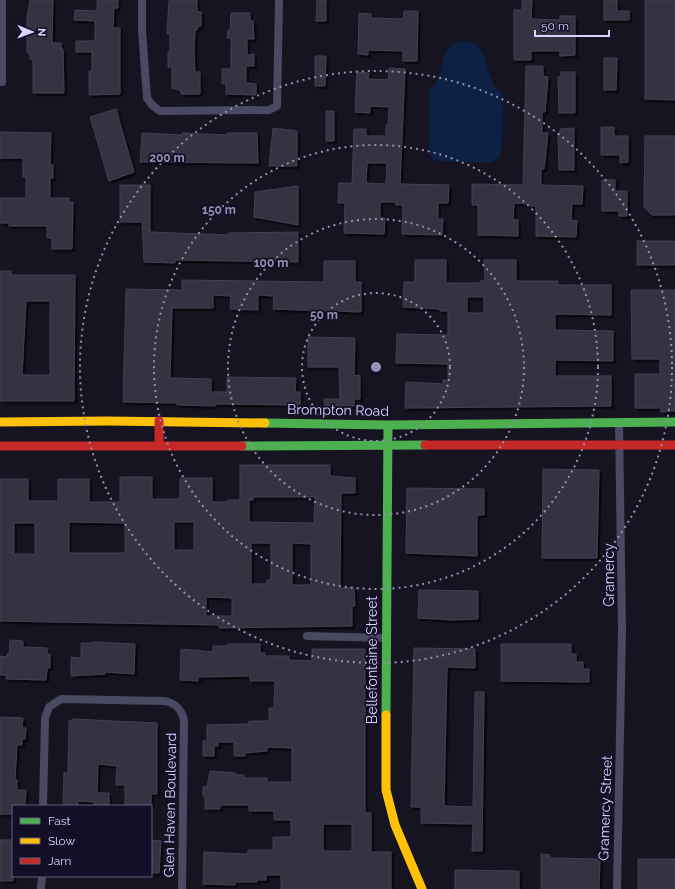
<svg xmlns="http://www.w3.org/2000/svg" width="675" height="889" viewBox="0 0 675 889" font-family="Raleway,sans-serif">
	<defs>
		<filter id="shadow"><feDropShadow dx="2.5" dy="2.5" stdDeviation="0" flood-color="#0009"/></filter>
	</defs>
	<rect width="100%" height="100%" fill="#161421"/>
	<!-- water -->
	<path fill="#0d2144" d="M461 41C493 40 480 77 503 94L502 150 499 157 492 163 440 161 433 159 429 153V90C450 73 434 49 461 41Z"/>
	<!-- building -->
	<path fill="#343243" stroke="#433f54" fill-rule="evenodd" filter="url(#shadow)" d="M30 0H53L52 43H61V49H63L64 93H33V59H30V53H27V18Z
		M97 0H118V8H114L113 28H120V94L89 95V71H92V52H76V41H95V21L74 20 75 10 97 11Z
		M169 0H197V12H201V26H198L197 30H195L194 52 195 72H200V94H181V91L172 88V67H168V52H170V34H167Z
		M317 0H326V21H316Z
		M522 0H532L531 19 560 20V16H575V55L560 56V51H531V60H514V10H522Z
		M604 0H617V11H629V20H604Z
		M645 0H675V100L645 99Z
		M404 11H418L417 61H403V51L368 50V55L358 54 359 13 371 14V18L403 19Z
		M231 13H250V21H253L254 39H247V55L254 54V66H246V83L256 84V95L226 94V84H222V69H231V38H227L228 30H230Z
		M315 56H326L325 86H315Z
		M604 58H617L616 90H604Z
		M526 66H543V76L548 77 545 112H542V133H548L544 169H541V185L583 186 582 204H572L571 220 577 221 576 237 536 236V206H530V204L514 203 513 220H518V236L478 235V205H472V184L523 185Z
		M389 68 405 69 400 184 449 185 448 203H438V219H443L442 235 402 234 403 205H396V202H380V218H385L384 234 344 233 345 203H338L339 183H352L354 129H366V136H386V125H388L389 107 370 106V113L355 112 357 72 369 73 368 79 388 80ZM367 163H387L386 184 366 183Z
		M561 72H575V113H559L558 77H561Z
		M116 109 134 172 109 181 90 117Z
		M326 111H334V141H326Z
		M601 127H614V136H628V162L620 163V155H601Z
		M273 128 297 131V166H269Z
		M574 128V170H559L558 134H560V129Z
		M0 132 51 133 50 165H53V178H50V198H69V202H73L72 249H52V238H47V226H9V223H0V198H26V177H23V158H0Z
		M142 133 182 135V133L227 135V133H257L258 163 140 162Z
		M645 136H675V215H652L644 207Z
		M602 180H615V191H627V216H619V211H602Z
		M120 185H138L139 188V185H150V232L228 235V233L298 232V262L175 260V263L144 262 142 222H120Z
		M298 186V225L254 217 255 192Z
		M637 241H675V265H637Z
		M415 260H446V283H480V281H485L484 260H516V281H558V285H611V315L555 314V330L613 331V361L555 360V376H611V406L405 408 406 382 443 384V380H448V364L396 363 397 334 448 335V311H440V309L403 307 404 282H415ZM467 297H484V313H467Z
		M324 261H355V282H361V312L273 309 274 296 258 295V310L230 309 231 296 213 295V308H172L170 378 211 379V392H227V377L296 378 295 392H300V405L215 404V406L177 405V403L123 402 126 289 182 290V280L324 282Z
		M0 271H11L12 275H75L74 401H0ZM26 301H50V375H22Z
		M631 290H675V411L661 412V408H635V374H660V359H632Z
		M308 337 355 338 354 376 360 375V399H354V406H325L324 399H340L339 367H308Z
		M240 465H330V476L355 478V493H341L340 588H354L355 606H352V626L219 628V625L0 621V479H28V501H58V479H89V502H120V477H152V499H180V478H212V502H228V500H240ZM253 497H315L314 523 249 522V500H253ZM69 522 125 523V553H69ZM174 522H194V550H174ZM14 523H35V554H14ZM251 543H271V580H267V584H251ZM292 543 311 544V585H292ZM206 597 232 598V616H206Z
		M543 469 599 470 597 558H542Z
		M407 488 484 489V515H477V556L406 553Z
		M419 590 478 591V619L454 620 418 618Z
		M10 640 23 641V647L47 648V654H50V668H47L46 680 6 679V675H0V656L7 657V654H9Z
		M93 642 135 644 134 674 105 672V674L71 676V657L81 658V643H93Z
		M228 644H260V653H265V656H289V660L312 661V649H365V813H371V852H391V889H281V875H266V880H257V882H235V885L203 884 204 852 248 854V850H271L273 849V837H291V820H274V811H249V805H220V809H205V796H203V787H207L210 771 236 773V775H244V778H267V782H292V748L267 747V751L245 753V756H234V742H218V746H214V756H203V741H207V725L249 724V721H269V708H274L275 681H250V676L198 677V681L180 680 181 649 213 652V646H228ZM323 824H352V851H323Z
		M501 644H571V654H576V662H583V669H589V682L501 681Z
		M414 648 475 649V668L447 667 444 806 473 807 475 692H484L482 851H472L473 824 421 823V807H411Z
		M0 717 23 718 22 728H26L25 739H22V745H17L15 780H17V790H26L25 806H13V814H0Z
		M72 719 157 723V794H151V806H125V785H116L117 766 98 764 97 793H109V806H94V802L78 801V806H63L64 773H68L69 720 72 721Z
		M0 840H13V881H0Z
		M151 840 161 841 159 873H151Z
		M541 854 550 855V858L600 859 599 889H541Z
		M638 859H675V889H638Z
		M455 870 519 871V889H455Z"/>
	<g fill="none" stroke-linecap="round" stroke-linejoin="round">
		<!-- street -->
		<path stroke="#4a4962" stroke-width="8" d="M2 0V82
			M142 0V29L147 98 152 105 160 111 269 110 277 106 279 0
			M307 636 386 638
			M43 806 45 718 49 707 61 699 163 701C174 702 182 709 184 721L182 889
			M41 889 42 876
			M617 889 622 630 619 422"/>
		<!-- fast -->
		<path stroke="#4caf50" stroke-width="9" d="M265 423 388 425 675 422
			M242 446 425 445
			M386 715 388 425"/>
		<!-- slow -->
		<path stroke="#ffc107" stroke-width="9" d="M0 422 107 421 265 423
			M386 715V790L395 825 422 889"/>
		<!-- jam -->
		<path stroke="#c62828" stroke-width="9" d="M159 421V445
			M425 445H675
			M0 446H242"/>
	</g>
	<!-- distance rings -->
	<g fill="none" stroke="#9591b1" stroke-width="2" stroke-dasharray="2 4">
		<circle cx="376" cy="367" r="74"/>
		<circle cx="376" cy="367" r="148"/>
		<circle cx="376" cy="367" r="222"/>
		<circle cx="376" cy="367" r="296"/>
	</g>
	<g text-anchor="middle" stroke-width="3.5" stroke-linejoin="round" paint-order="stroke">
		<!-- street labels -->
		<g font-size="14" fill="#d9d4ff" stroke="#130f26">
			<text transform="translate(338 410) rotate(1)" y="5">Brompton Road</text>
			<text transform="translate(609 575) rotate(-90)" y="5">Gramercy</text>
			<text transform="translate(372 660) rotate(-90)" y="5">Bellefontaine Street</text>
			<text transform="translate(170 805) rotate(-89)" y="5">Glen Haven Boulevard</text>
			<text transform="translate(605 808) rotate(-88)" y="5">Gramercy Street</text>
		</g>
	</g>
	<circle cx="376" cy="367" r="6" fill="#9591b1" stroke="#130f26" stroke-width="2"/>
	<g font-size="12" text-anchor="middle" font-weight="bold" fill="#9591b1" stroke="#130f26" stroke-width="3.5" stroke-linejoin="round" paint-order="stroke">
		<text x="167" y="162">200 m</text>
		<text x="219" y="214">150 m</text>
		<text x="271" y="267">100 m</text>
		<text x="324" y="319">50 m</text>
	</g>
	<!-- legend -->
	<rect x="12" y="805" width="140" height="72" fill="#130f26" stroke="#625e7d"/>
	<rect x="20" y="818" width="20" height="6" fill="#4caf50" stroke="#625e7d"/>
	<text x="48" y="825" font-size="12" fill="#d9d4ff">Fast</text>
	<rect x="20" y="838" width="20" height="6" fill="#ffc107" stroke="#625e7d"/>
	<text x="48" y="845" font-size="12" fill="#d9d4ff">Slow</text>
	<rect x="20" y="858" width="20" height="6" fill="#c62828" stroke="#625e7d"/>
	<text x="48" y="865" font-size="12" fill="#d9d4ff">Jam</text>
	<!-- north arrow -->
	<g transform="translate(32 32) rotate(91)" stroke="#130f26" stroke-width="3" paint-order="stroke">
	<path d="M0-3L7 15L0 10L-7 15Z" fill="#d9d4ff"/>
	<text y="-6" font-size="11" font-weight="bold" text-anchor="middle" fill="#d9d4ff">N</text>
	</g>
	<!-- scale -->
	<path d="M535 30v6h74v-6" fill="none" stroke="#d9d4ff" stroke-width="2"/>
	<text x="541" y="30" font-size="12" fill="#d9d4ff" stroke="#130f26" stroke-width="3" paint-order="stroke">50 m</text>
</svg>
